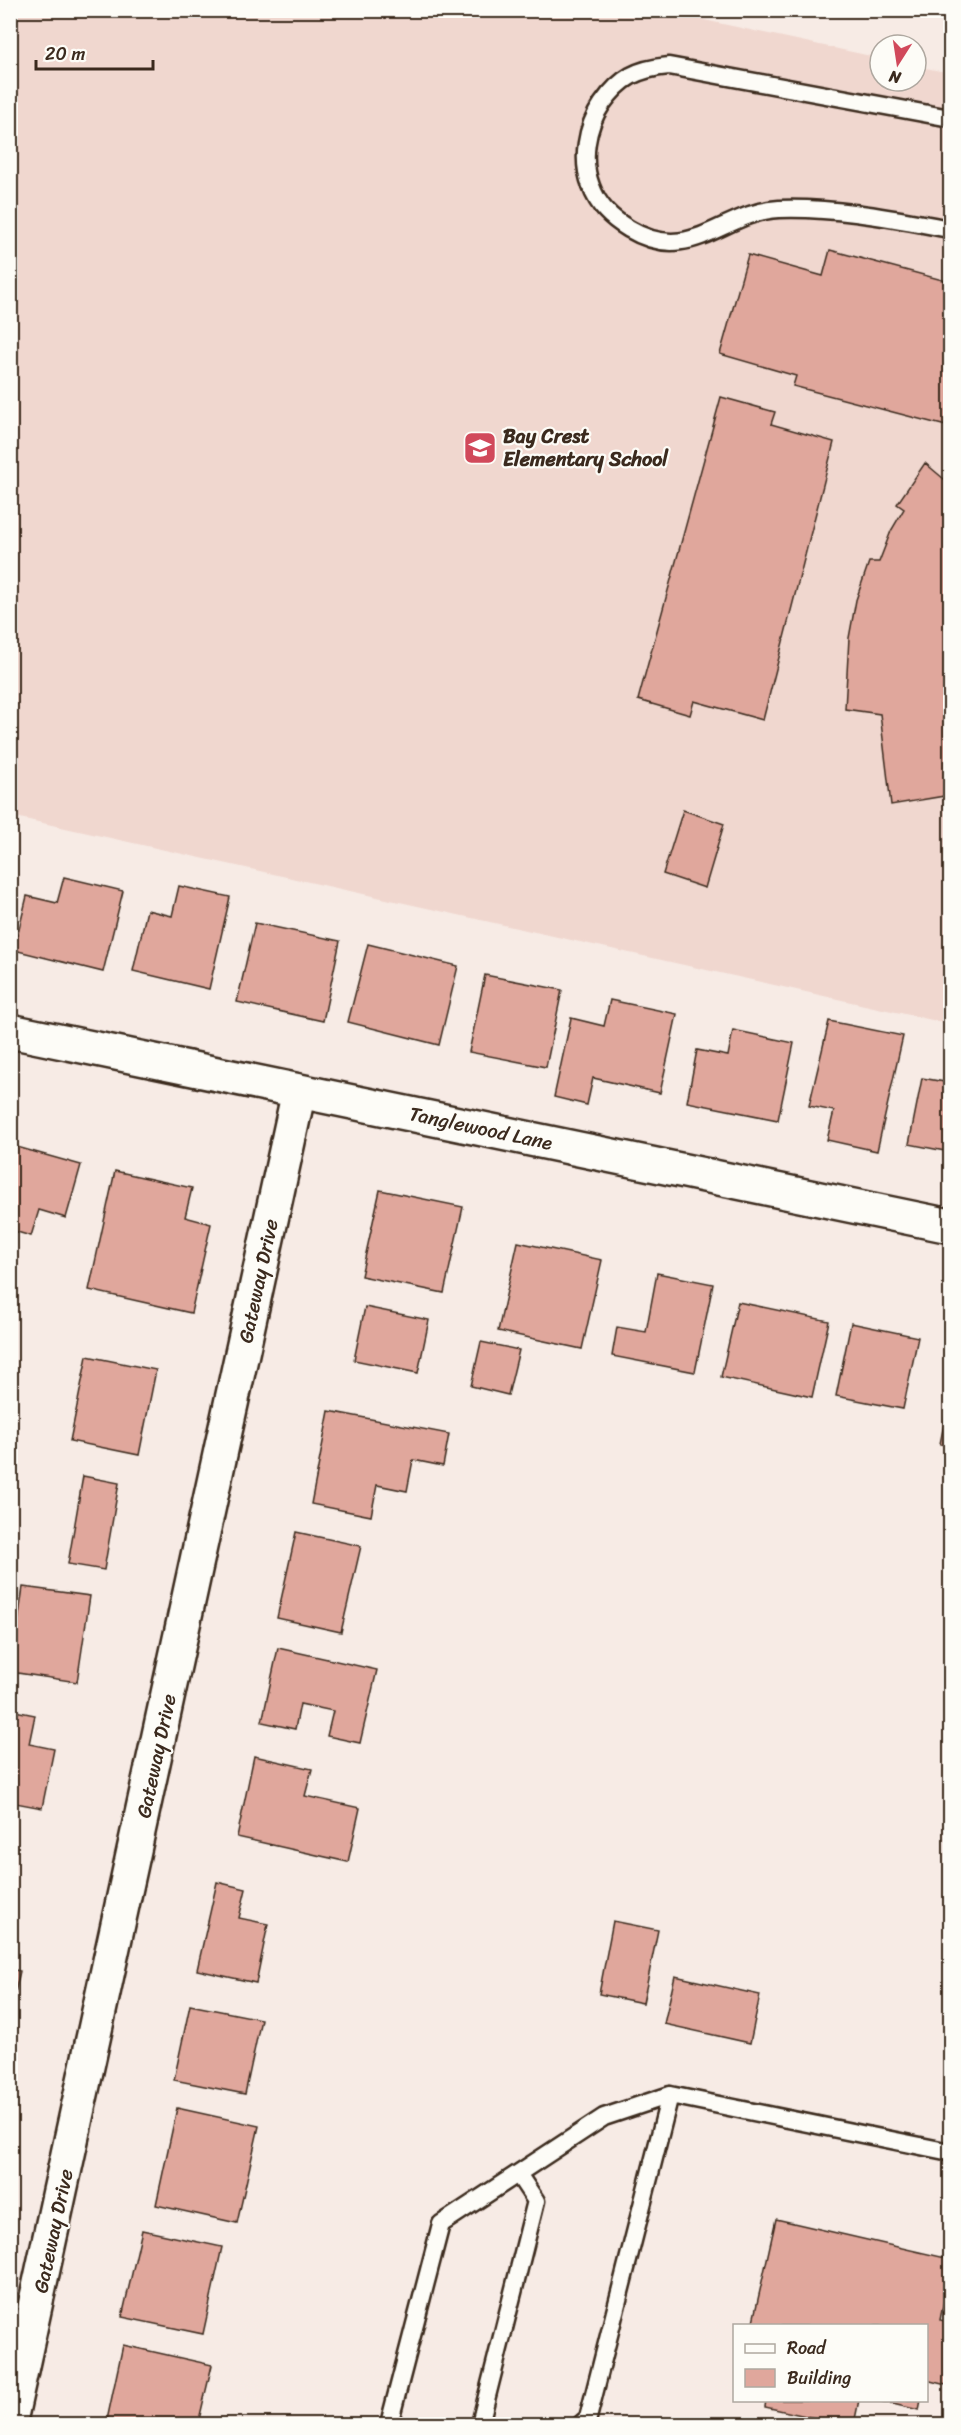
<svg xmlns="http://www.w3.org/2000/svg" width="961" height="2435" viewBox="0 0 961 2435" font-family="Sriracha,sans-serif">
	<rect width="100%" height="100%" fill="#f7ebe5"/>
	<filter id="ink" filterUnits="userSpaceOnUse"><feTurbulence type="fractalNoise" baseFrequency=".0167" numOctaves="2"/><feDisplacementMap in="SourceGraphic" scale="12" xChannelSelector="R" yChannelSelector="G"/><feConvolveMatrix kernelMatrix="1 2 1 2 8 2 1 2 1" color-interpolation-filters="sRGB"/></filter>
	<g filter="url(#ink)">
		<!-- built -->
		<path fill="#f0d7cf" d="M11 11H663L880 58V81H916V66L950 73V1024L11 816Z"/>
		<!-- building -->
		<path fill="#e0a79c" stroke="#3b2a1e" stroke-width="1.5" d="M830 250 950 282V427L793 386 796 376 720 354 748 255 823 276Z
			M721 397 775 412 771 424 834 442 763 720 694 701 690 715 638 700Z
			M925 463 950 484V795L891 805 880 714 845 709 849 638 856 600 869 562H879L891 531 904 509 897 504Z
			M683 810 724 824 705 888 663 874Z
			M64 877 123 891 103 972 14 950 27 896 57 903Z
			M179 886 230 897 209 989 133 971 147 910 172 916Z
			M255 923 340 941 323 1021 237 1002Z
			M368 944 458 966 439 1045 348 1022Z
			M485 975 562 990 546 1067 469 1052Z
			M610 1000 677 1014 660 1093 593 1078 587 1105 554 1097 571 1018 604 1026Z
			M829 1021 903 1036 877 1151 827 1140 834 1111 809 1106Z
			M733 1030 794 1043 778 1120 687 1102 697 1050 728 1056Z
			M922 1078 950 1083V1152L909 1144Z
			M10 1145 81 1165 66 1218 39 1210 31 1236 10 1230Z
			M115 1171 192 1188 185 1217 211 1224 191 1313 89 1290Z
			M380 1190 463 1207 444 1293 361 1276Z
			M518 1242 602 1260 582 1349 498 1331Z
			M657 1273 713 1284 695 1372 612 1356 617 1327 646 1332Z
			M738 1302 829 1321 812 1397 721 1377Z
			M365 1307 429 1320 418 1373 354 1360Z
			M851 1323 918 1337 903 1409 836 1396Z
			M481 1342 519 1350 508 1395 471 1386Z
			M87 1356 156 1370 139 1455 70 1441Z
			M950 1394V1446L940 1444Z
			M329 1411 449 1434 443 1466 413 1460 407 1491 377 1485 371 1516 311 1504Z
			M83 1476 119 1483 104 1570 68 1564Z
			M296 1532 361 1546 341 1632 277 1618Z
			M23 1587 90 1596 77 1682 11 1672Z
			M278 1648 377 1670 360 1743 327 1736 333 1711 300 1704 295 1729 262 1722Z
			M10 1710 35 1715 29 1744 54 1749 42 1808 10 1802Z
			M254 1756 312 1769 305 1796 360 1808 348 1862 237 1837Z
			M217 1882 246 1889 239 1918 268 1924 256 1983 197 1970Z
			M613 1921 658 1930 643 2003 599 1994Z
			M10 1969 20 1971 10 2015Z
			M675 1976 760 1995 750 2043 664 2024Z
			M190 2005 261 2019 245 2094 174 2080Z
			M177 2108 259 2126 237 2223 156 2205Z
			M776 2219 950 2259V2270L940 2320 950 2322V2386L926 2380V2326H752Z
			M142 2230 222 2247 203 2334 122 2317Z
			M123 2345 212 2365 198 2424H125L107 2420Z
			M766 2400H859L854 2424H842L765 2407Z
			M875 2400H921L919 2410Z"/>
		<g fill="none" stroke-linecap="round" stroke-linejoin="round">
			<defs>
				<path id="service" d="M950 118 669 66C637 69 621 77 602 104 586 127 581 160 591 186 598 206 611 218 629 229 691 266 722 212 779 209 837 207 895 219 950 229
					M389 2424 441 2224 604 2117 670 2095 950 2152
					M480 2424 536 2201 518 2174
					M581 2424 588 2418 670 2095"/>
				<path id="minor" d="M10 1031 950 1226
					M10 2421 299 1091"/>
			</defs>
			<!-- service casing -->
			<use href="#service" stroke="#3b2a1e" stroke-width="21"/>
			<!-- minor casing -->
			<use href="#minor" stroke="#3b2a1e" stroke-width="38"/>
			<!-- service -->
			<use href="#service" stroke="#fdfcf7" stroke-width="16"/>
			<!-- minor -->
			<use href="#minor" stroke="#fdfcf7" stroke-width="33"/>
		</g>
	</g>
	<!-- icons -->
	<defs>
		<symbol id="school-square" viewBox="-11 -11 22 22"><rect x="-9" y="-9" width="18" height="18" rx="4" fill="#d1495b" stroke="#fdfcf7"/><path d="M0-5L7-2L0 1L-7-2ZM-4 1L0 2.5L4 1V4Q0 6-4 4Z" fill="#fff"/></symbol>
	</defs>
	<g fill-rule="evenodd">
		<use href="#school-square" x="461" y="429" width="38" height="38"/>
	</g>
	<g text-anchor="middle" stroke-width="4.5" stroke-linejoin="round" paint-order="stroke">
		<!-- poi labels -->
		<g font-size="20" font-weight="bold" fill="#3b2a1e" stroke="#fdfcf7" text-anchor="start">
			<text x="503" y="443">Bay Crest<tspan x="503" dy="23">Elementary School</tspan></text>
		</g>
		<!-- street labels -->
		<g font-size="20" fill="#3b2a1e" stroke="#fdfcf7">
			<text transform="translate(481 1128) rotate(12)" y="7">Tanglewood Lane</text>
			<text transform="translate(258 1281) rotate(-78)" y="7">Gateway Drive</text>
			<text transform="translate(156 1756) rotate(-78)" y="7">Gateway Drive</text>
			<text transform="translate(53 2231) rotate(-78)" y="7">Gateway Drive</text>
		</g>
	</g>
	<!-- margin -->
	<rect width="961" height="2435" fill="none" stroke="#fdfcf7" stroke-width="36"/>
	<rect x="18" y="18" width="925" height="2399" fill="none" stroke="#3b2a1e" stroke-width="2" filter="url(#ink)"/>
	<!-- legend -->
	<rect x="733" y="2324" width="195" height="78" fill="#fdfcf7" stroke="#afa8a0" stroke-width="1.5"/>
	<rect x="745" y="2344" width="30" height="9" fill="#fdfcf7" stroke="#afa8a0" stroke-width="1.5"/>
	<text x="787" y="2354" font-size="18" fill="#3b2a1e">Road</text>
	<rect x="745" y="2369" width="30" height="18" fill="#e0a79c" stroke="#afa8a0" stroke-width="1.5"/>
	<text x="787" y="2384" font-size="18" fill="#3b2a1e">Building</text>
	<!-- north arrow -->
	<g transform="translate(898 63) rotate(192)"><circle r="28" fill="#fdfcf7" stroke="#afa8a0" stroke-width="1.5"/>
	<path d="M0-4.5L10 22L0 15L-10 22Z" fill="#d1495b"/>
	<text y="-9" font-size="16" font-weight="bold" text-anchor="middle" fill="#3b2a1e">N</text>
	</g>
	<!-- scale -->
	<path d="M36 60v9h117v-9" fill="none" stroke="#3b2a1e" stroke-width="3"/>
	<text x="45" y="60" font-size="18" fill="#3b2a1e" stroke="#fdfcf7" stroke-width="4.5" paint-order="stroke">20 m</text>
</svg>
